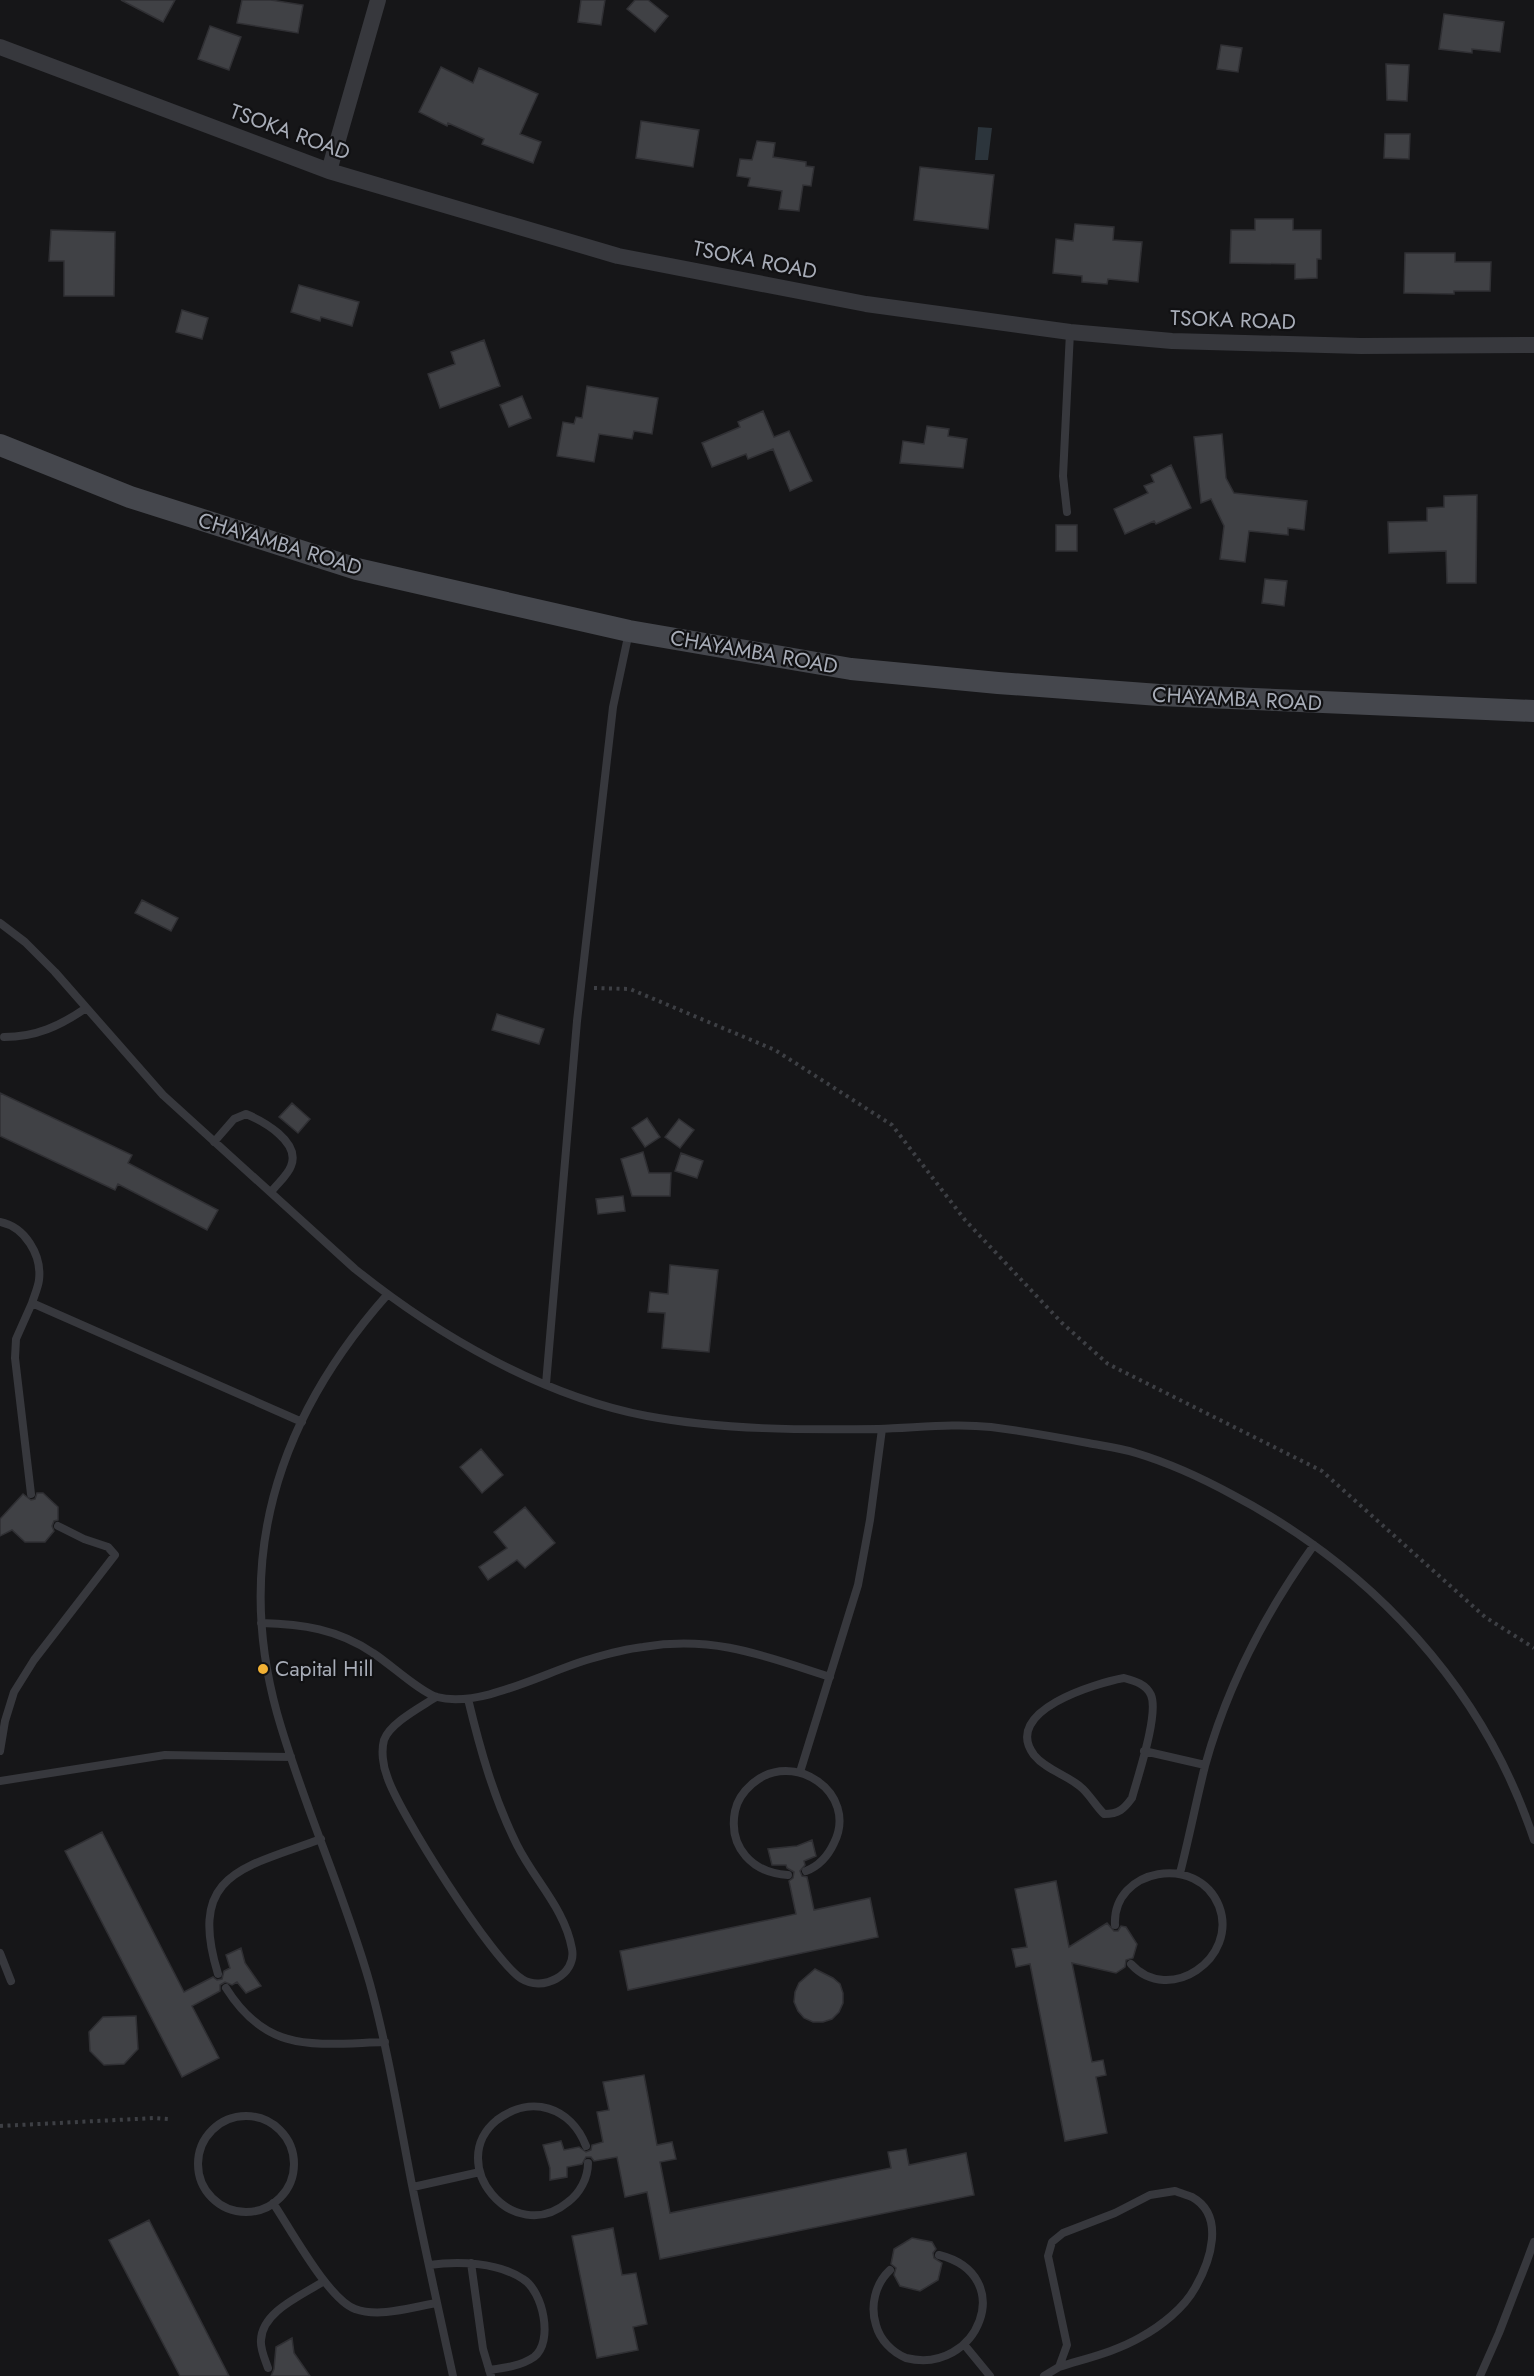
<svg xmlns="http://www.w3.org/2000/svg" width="1534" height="2376" viewBox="0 0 1534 2376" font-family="Jost,sans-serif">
	<rect width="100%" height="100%" fill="#161618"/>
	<!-- water -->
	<path fill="#2c353c" d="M978 127 992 128 988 160H975Z"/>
	<!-- building -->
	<path fill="#404145" stroke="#303034" stroke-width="1.5" d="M121 0H175L163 22Z
		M242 0H271L303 5 298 33 237 23Z
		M581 0H605L601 25 578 22Z
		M635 0H648L668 16 655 32 627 9Z
		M1444 14 1504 22 1500 52 1472 49V53L1439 49Z
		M210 26 241 37 229 70 198 59Z
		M1221 45 1242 48 1238 72 1217 69Z
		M1386 64 1409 65 1407 101 1387 100Z
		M441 67 473 83 479 68 538 94 520 134 541 142 533 163 482 144 484 139 448 123 447 126 419 112Z
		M641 121 699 130 693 167 636 158Z
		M1385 134H1410L1409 159 1384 158Z
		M757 141 775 143 773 157 806 162V166L814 167 811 186 803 185 799 211 779 209 782 191 748 186 750 178 737 176 740 159 752 160Z
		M920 167 994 175 988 229 914 220Z
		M1255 219H1293V230H1321V259H1317V278L1295 279V264L1230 263 1231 230H1255Z
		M1075 224 1114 227 1113 240 1142 242 1138 282 1108 279 1107 284 1082 282V276L1053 273 1056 239 1073 241Z
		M51 230 115 232 114 296H64V261H49Z
		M1405 253H1455V262H1491L1490 291H1454V294L1404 293Z
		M299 285 359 302 352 326 321 317 320 321 291 312Z
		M182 310 208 318 202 339 176 332Z
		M484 340 500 386 440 408 428 374 455 364 451 352Z
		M587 386 658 398 652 434 634 431 632 439 599 434 594 462 557 456 563 422 574 424 576 417 582 418Z
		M522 396 531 418 509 427 500 405Z
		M763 411 774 437 789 431 812 481 790 491 773 449 748 459 746 454 712 467 702 443 740 427 738 422Z
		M927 426 949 429 948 436 967 439 963 468 900 463 903 441 924 444Z
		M1222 434 1226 478 1234 493 1307 501 1304 530 1288 528V535L1249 531 1245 562 1220 559 1224 526 1211 499 1201 503 1194 437Z
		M1171 465 1191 508 1156 524 1154 521 1125 534 1114 509 1148 493 1144 486 1154 482 1151 475Z
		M1477 495 1476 583H1447L1446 551 1389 553 1388 522 1427 521V508L1444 507V496Z
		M1056 525H1077V551H1056Z
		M1265 579 1287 581 1284 606 1262 603Z
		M142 900 178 918 171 931 135 913Z
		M497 1014 544 1029 539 1044 492 1030Z
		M0 1093 132 1155 128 1163 218 1210 207 1230 118 1184 115 1190 0 1136Z
		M292 1103 310 1119 298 1133 279 1117Z
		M647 1118 660 1137 645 1147 632 1128Z
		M679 1119 694 1130 680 1148 665 1137Z
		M643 1152 649 1173H671L670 1196H632L621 1159Z
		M681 1153 703 1161 697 1178 675 1171Z
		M623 1196 625 1211 598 1214 596 1199Z
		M670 1265 718 1270 709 1352 662 1348 665 1313 648 1312 650 1292 668 1294Z
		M481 1449 503 1475 482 1493 460 1467Z
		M37 1493H43L58 1507V1520L54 1521 52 1526 54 1531 45 1542H25L12 1530 0 1536V1519L23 1494 31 1500 35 1499Z
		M525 1507 555 1543 525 1568 517 1560 488 1580 479 1567 507 1548 494 1532Z
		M102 1832 184 1992 213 1977 217 1980 222 1979 224 1971 230 1968 226 1955 241 1948 245 1963 261 1986 246 1993 237 1982 232 1985 225 1982 220 1985V1991L192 2006 219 2058 182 2077 65 1851Z
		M812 1840 816 1856 804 1861 805 1865 800 1871 802 1876 807 1877 814 1910 870 1898 878 1937 628 1990 620 1951 796 1914 789 1881 793 1878 794 1872 787 1868 786 1865H772L768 1849 797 1846Z
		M1056 1881 1069 1947 1107 1923 1114 1931H1118L1121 1926 1126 1927 1137 1944 1133 1958 1126 1960 1125 1967 1116 1973 1072 1963 1092 2062 1103 2060 1106 2075 1096 2077 1107 2133 1065 2141 1030 1964 1016 1967 1012 1949 1027 1947 1015 1889Z
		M815 1969 833 1978 840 1984 843 1993V2003L839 2012 832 2019 823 2022H813L804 2018 798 2011 794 2002 795 1992 799 1983Z
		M136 2016 138 2049 124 2064 104 2065 90 2051 89 2032 103 2017Z
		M644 2075 657 2145 672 2142 676 2159 660 2162 670 2213 891 2168 888 2152 906 2149 909 2165 966 2153 974 2195 660 2259 647 2192 625 2197 617 2157 594 2161 591 2157H586L582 2164 567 2167V2177L550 2180V2168L543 2145 561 2141 564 2150 579 2147 586 2152 591 2150 592 2145 603 2142 597 2112 609 2110 603 2082Z
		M149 2220 229 2376H180L109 2240Z
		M613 2228 622 2275 636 2273 647 2324 633 2327 638 2350 597 2358 572 2236Z
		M912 2238 932 2242 936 2249 933 2253 934 2258 942 2263 938 2280 920 2291 900 2286 894 2275 896 2268 891 2264 894 2249Z
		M292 2338 294 2353 310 2376H271L274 2369 276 2347Z"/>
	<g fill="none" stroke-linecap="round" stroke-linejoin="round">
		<!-- path -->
		<path stroke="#3d3f44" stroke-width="4" stroke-dasharray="3 4.5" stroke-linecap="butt" d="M594 988 630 989 775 1050 892 1125 965 1220 1062 1323 1108 1364 1322 1471 1485 1617 1534 1648
			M0 2126 155 2118 168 2119"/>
		<!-- lane -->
		<path stroke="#37383d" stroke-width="8" d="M1067 512 1063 476 1070 332
			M0 923 25 942 55 972 163 1095 355 1269C437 1335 542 1396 647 1416 723 1430 802 1430 878 1429 916 1428 953 1423 991 1427 1023 1431 1056 1437 1088 1443 1104 1446 1121 1448 1136 1453 1169 1463 1202 1478 1233 1495 1373 1569 1484 1688 1534 1840
			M4 1037C36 1037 60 1026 86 1008
			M214 1142 234 1119 246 1114C263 1121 301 1142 291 1166 288 1175 277 1184 271 1192
			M0 1222C25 1227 42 1255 39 1280 38 1288 34 1296 32 1303L302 1422
			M387 1295C280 1416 233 1554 277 1713 303 1805 344 1892 370 1984 388 2050 399 2118 412 2185 425 2249 439 2312 453 2376
			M546 1384 577 1021 613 707 629 632
			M31 1494 15 1358 16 1339 32 1303
			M261 1623C302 1624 338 1629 373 1653 389 1663 421 1693 437 1697 480 1709 547 1671 590 1659 607 1654 626 1649 643 1647 714 1635 765 1656 830 1677
			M1124 1678C1135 1681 1146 1684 1151 1695 1159 1714 1138 1776 1132 1798 1124 1809 1119 1814 1104 1814 1096 1806 1091 1797 1083 1789 1069 1775 1047 1771 1034 1755 1001 1711 1096 1683 1124 1678Z
			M436 1697C421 1707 390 1723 384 1740 381 1751 383 1766 387 1776 397 1810 494 1963 522 1979 542 1992 577 1975 572 1949 565 1909 535 1881 517 1845 494 1799 480 1749 468 1699
			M0 1751 5 1721 14 1692 34 1660 115 1555 108 1547 84 1539 58 1526
			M1144 1751 1205 1765
			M800 1772 858 1585 870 1520 882 1429
			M0 1781 165 1755 291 1757
			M1180 1873C1189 1838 1196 1802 1205 1766 1227 1686 1266 1612 1314 1545
			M788 1875C753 1873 728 1848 735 1811 737 1801 744 1791 752 1784 793 1748 859 1793 834 1843 828 1856 819 1866 806 1871
			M1115 1925C1112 1868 1198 1853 1219 1906 1239 1958 1169 2006 1131 1964
			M0 1953 11 1981
			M218 1974C187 1873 243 1868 321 1839
			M226 1988C268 2055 316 2044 385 2042
			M198 2164a48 48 0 1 1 96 0a48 48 0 1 1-96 0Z
			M586 2146C571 2107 531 2094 497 2120 444 2163 513 2248 568 2202 580 2193 588 2178 588 2163
			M413 2187 480 2172
			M1175 2191C1180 2193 1187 2195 1192 2197 1226 2216 1210 2262 1195 2288 1184 2308 1161 2326 1141 2337 1115 2352 1087 2358 1059 2367L1067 2345 1048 2256 1052 2242 1063 2233 1115 2213 1150 2195Z
			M273 2203C290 2228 328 2299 355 2309 380 2318 412 2307 437 2303
			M471 2263 483 2349 491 2376
			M429 2265C458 2261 498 2262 523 2279 543 2291 554 2342 534 2357 521 2366 504 2368 489 2370
			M890 2270C875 2284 870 2306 876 2325 880 2340 892 2352 906 2358 978 2376 1019 2275 939 2255
			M967 2348 990 2376
			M268 2368C265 2359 260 2349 261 2340 262 2311 303 2295 324 2281
			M1044 2376 1059 2367
			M1480 2376 1499 2333 1534 2242"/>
		<!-- street -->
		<path stroke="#37383d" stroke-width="16" d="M0 47 329 171 618 256 866 304 1070 332 1172 341 1361 346 1534 345
			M329 171 378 0"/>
		<!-- secondary -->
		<path stroke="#45474d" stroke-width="22" d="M0 445 130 497 357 569 629 631 851 669 998 683 1159 695 1534 711"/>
	</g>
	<!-- markers -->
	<circle fill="#f2b134" stroke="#111113" stroke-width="2" cx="263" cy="1669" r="6"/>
	<g text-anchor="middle" stroke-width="4.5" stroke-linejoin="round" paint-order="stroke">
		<!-- street labels -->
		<g font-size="21" fill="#a8adb8" stroke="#111113">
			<text transform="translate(290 132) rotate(20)" y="7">TSOKA ROAD</text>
			<text transform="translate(755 260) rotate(11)" y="7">TSOKA ROAD</text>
			<text transform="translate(1233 320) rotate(2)" y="7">TSOKA ROAD</text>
			<text transform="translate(280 544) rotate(17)" y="7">CHAYAMBA ROAD</text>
			<text transform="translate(754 652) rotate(10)" y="7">CHAYAMBA ROAD</text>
			<text transform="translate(1237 699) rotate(3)" y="7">CHAYAMBA ROAD</text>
		</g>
		<!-- poi labels -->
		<g font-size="21" fill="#a8adb8" stroke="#111113" text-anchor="start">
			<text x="275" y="1676">Capital Hill</text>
		</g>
	</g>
</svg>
